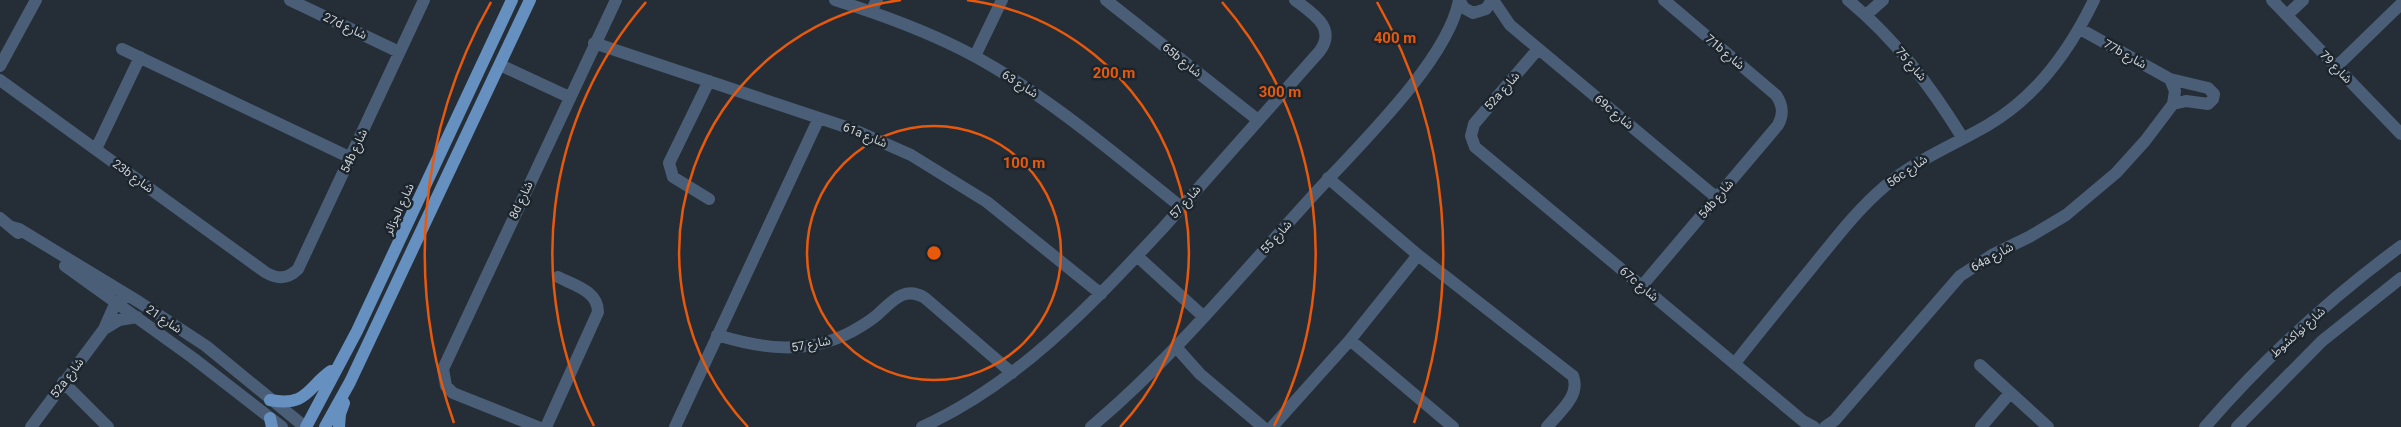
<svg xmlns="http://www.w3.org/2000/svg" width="2401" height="427" viewBox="0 0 2401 427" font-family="Roboto,'Noto Sans Arabic',sans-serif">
	<rect width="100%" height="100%" fill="#252e37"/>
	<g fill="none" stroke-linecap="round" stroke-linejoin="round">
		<!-- minor -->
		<path stroke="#4a5f77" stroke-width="12" d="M290 0 399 52
			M835 0C883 15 932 33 976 57 1050 98 1115 154 1181 207
			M1106 0 1258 120
			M1459 0 1464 8 1473 13 1486 9 1492 0
			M1493 0 1510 25 1717 198
			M1848 0C1895 39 1930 85 1962 137
			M2272 0 2401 134
			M871 11 877 0
			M1866 15 1883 0
			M2287 15 2303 0
			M2080 29 2170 79 2208 88 2214 94 2213 99 2208 104 2186 101 2173 104
			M594 43 852 129 911 155 987 202 1101 294
			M122 49 351 158
			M1538 49 1474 124 1471 136 1475 147 1803 421 1814 427
			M975 56 1002 0
			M500 65 569 97
			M0 66 36 0
			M2336 67 2401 4
			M0 80 265 272C278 280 288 279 298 269L424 0
			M709 81 669 163 673 177 709 199
			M96 149 140 57
			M1328 178 1418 255 1573 376C1581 396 1559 412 1547 427
			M0 218 18 233
			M12 227 19 229 139 302 206 346 305 427
			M1137 256 1204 317
			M65 266 193 358 282 427
			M1641 287 1778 125C1784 114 1783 105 1776 95L1664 0
			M104 329 119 320 137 317
			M717 335C763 349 807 355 851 332 860 327 869 322 877 315 892 302 904 285 925 298L1012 373
			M1350 340 1453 427
			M1176 347 1200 374 1263 427
			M1735 363C1761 330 1787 298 1813 266 1836 238 1857 210 1884 187 1915 160 1952 146 1988 125 2036 97 2070 50 2094 0
			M1980 365 2048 427
			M63 382 108 427
			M31 427 104 329 116 302 123 298
			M538 427 453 393 446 386 443 369 616 0
			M546 427 598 312C598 291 574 285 558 277
			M675 427 819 118
			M922 427C1019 383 1092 304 1163 228 1215 170 1267 111 1319 52 1338 28 1312 13 1295 0
			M1091 427C1171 360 1238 278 1308 201 1351 153 1448 62 1459 0
			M1272 427 1350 340 1418 255
			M1825 427 1835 420 1960 276 1992 255 2029 237 2066 215 2116 173 2145 141 2173 104 2175 91 2170 79
			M1981 427 2010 393
			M2205 427C2263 360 2329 299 2401 246
			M2237 427 2322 341 2401 278"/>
		<!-- major -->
		<path stroke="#6590c0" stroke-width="12" d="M270 400C307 407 307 388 331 371
			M270 418 272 427
			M306 427 357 331 512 0
			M325 427 350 382 530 0
			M339 427 340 414 344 403"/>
	</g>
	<!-- distance rings -->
	<g fill="none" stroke="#e8590c" stroke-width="2.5">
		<circle cx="934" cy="253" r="127"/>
		<path d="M748 427A255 255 0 0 1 901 0M967 0A255 255 0 0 1 1120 427"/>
		<path d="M594 426A382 382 0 0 1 646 2M1222 2A382 382 0 0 1 1274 426"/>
		<path d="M454 423A509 509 0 0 1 491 2M1377 2A509 509 0 0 1 1414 423"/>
	</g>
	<g text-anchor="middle" stroke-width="5" stroke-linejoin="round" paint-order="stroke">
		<!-- street labels -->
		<g font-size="12" fill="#cdd2d8" stroke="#1c242c">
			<text transform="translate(345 26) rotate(25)" y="4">27d شارع</text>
			<text transform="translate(1725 52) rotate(40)" y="4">71b شارع</text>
			<text transform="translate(2125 54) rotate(29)" y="4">77b شارع</text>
			<text transform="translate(1182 60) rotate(39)" y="4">65b شارع</text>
			<text transform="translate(1911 64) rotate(49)" y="4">شارع 75</text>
			<text transform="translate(2336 67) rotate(46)" y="4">شارع 79</text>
			<text transform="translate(1020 84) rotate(32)" y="4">شارع 63</text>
			<text transform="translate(1502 91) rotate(-49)" y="4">52a شارع</text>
			<text transform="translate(1614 112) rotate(40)" y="4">69c شارع</text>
			<text transform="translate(865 135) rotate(22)" y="4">61a شارع</text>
			<text transform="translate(354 151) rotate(-65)" y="4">54b شارع</text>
			<text transform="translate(1907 171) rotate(-35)" y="4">56c شارع</text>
			<text transform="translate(133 176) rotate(36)" y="4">23b شارع</text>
			<text transform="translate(1716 199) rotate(-50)" y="4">54b شارع</text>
			<text transform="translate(521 200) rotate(-65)" y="4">8d شارع</text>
			<text transform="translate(1185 202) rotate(-48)" y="4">شارع 57</text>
			<text transform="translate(399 209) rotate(-65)" y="4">شارع الجزائر</text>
			<text transform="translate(1276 237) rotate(-48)" y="4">شارع 55</text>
			<text transform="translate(1992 257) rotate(-29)" y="4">64a شارع</text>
			<text transform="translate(1639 284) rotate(40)" y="4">67c شارع</text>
			<text transform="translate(164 319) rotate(34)" y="4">شارع 21</text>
			<text transform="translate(2298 332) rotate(-42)" y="4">شارع نواكشوط</text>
			<text transform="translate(811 344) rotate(-11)" y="4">شارع 57</text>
			<text transform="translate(67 378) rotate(-53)" y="4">52a شارع</text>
		</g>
	</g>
	<circle cx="934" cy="253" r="8" fill="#e8590c" stroke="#1c242c" stroke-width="2.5"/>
	<g font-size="15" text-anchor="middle" font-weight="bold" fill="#e8590c" stroke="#1c242c" stroke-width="5" stroke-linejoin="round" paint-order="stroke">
		<text x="1395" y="43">400 m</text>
		<text x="1114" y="78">200 m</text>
		<text x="1280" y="97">300 m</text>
		<text x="1024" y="168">100 m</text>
	</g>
</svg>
